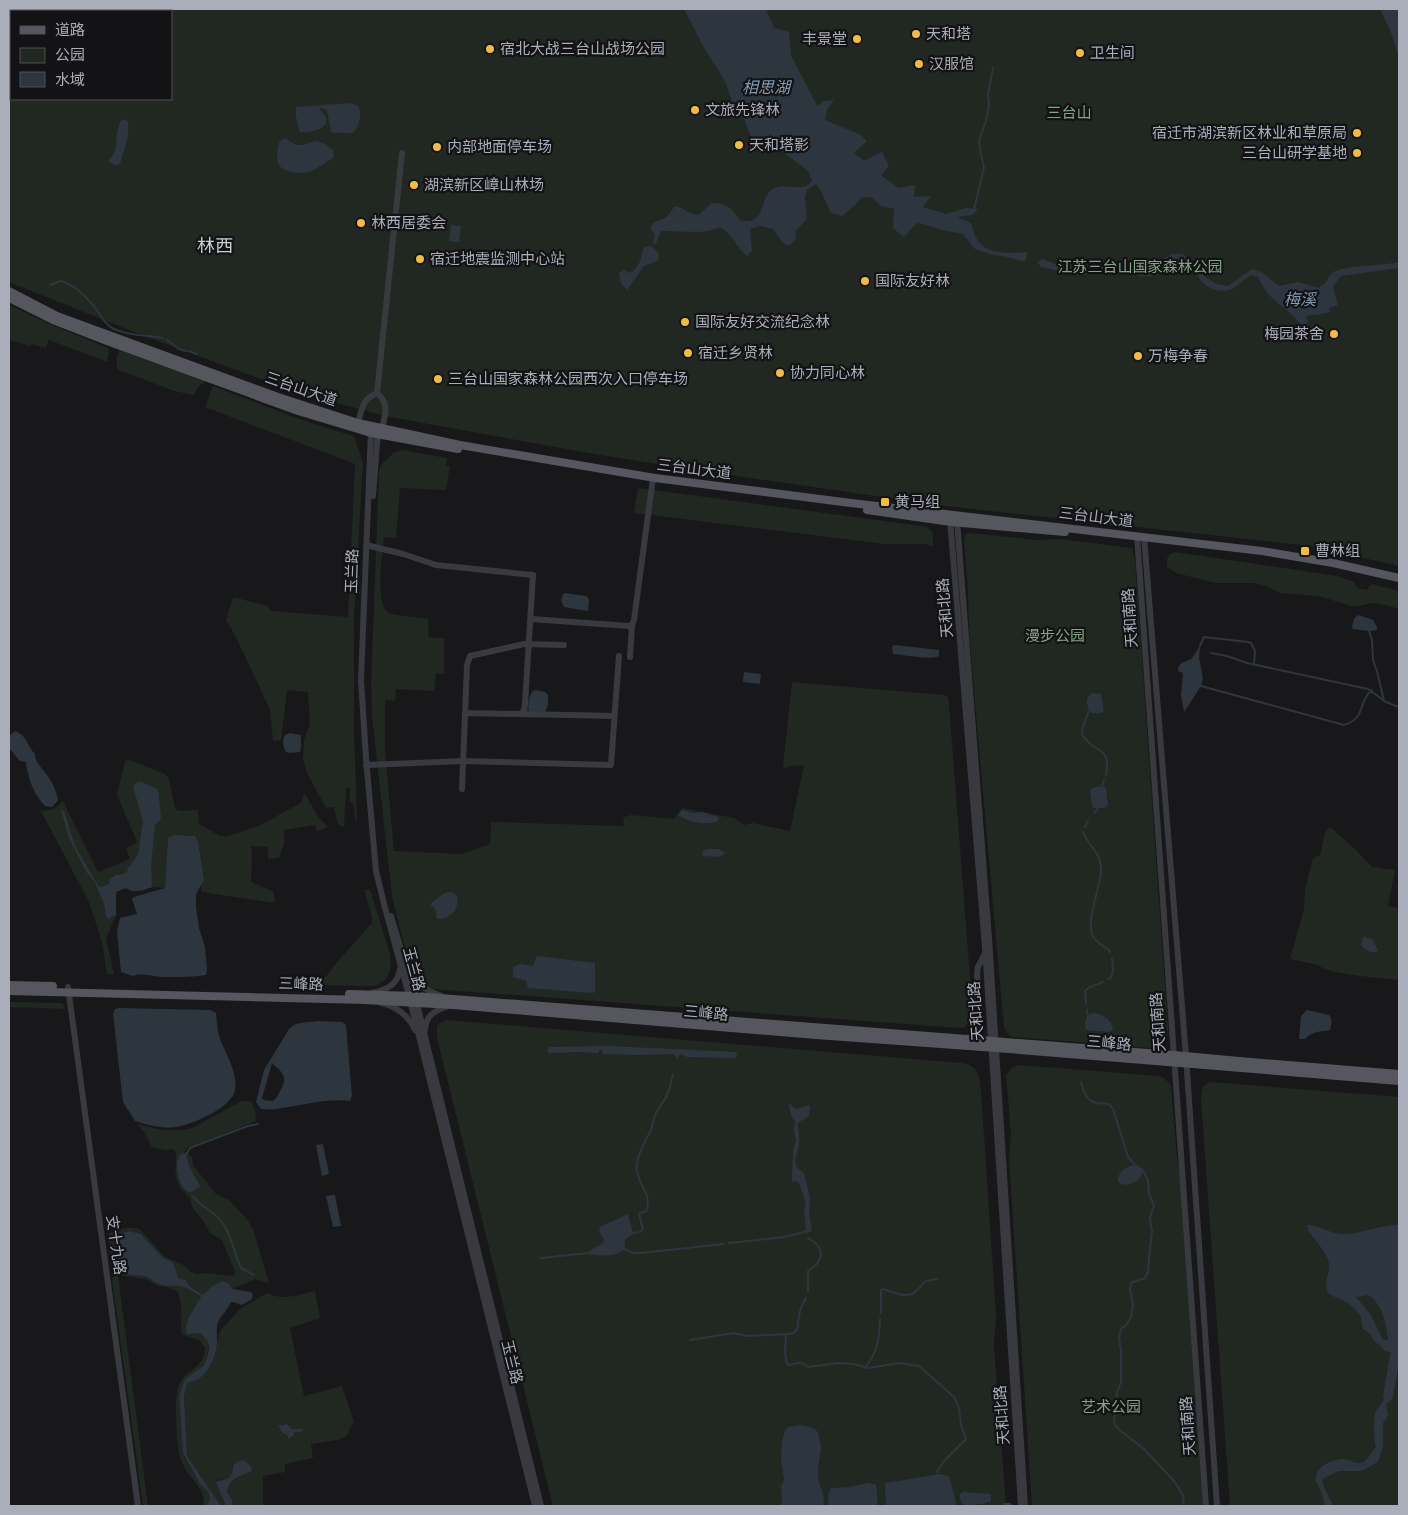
<svg xmlns="http://www.w3.org/2000/svg" width="1408" height="1515" viewBox="0 0 1408 1515" font-family="Signika,'Noto Sans SC',sans-serif">
	<rect width="100%" height="100%" fill="#18181a"/>
	<!-- green -->
	<path fill="#202821" fill-rule="evenodd" d="M9 9H1399V566L1310 546 937 505 696 470 588 453 385 416 344 405 269 382 134 332 9 282ZM11 11H171V99H11Z
		M9 305 52 325 108 348 109 350 107 362 49 340 46 348 31 344V346L9 340Z
		M119 350 206 381 197 388 194 395 174 391 117 369V357Z
		M213 386 296 418 353 436 355 439 363 463 354 618V731L357 821 355 819 353 803 350 802V789L346 788 344 827 338 825 334 807 326 808 307 773 303 759 304 740 310 724 308 692 287 690 281 740 273 741 270 710 235 635 226 620 233 597 268 606 271 611 348 617 355 464 205 407Z
		M402 450 447 458 446 466H450L446 490 400 488 396 538 384 537C383 552 374 606 389 613 396 616 419 617 428 619L429 638H444V674L436 673 434 691 396 689 395 701 385 700V751L394 851 461 854 490 844 491 822 623 826 624 817 631 815 674 819 682 808 734 818 744 825 753 823 790 831 804 765 789 766 787 769 783 766 792 682 944 695 948 697 949 704 970 978C971 994 976 1016 964 1028H960L432 989 426 987 415 976 408 960 392 896 372 716 371 683 379 471C381 461 389 459 394 452Z
		M638 488 922 526 927 527 933 533V546L925 544H884L634 513Z
		M971 533 1037 540 1060 539 1132 548 1135 560 1168 1029C1168 1040 1162 1047 1151 1048L1012 1037 1008 1034 1004 1028 969 634 968 589 964 541 966 534Z
		M1175 552 1337 576 1354 582 1357 588 1367 590 1371 584 1399 591V609L1382 604 1373 603 1359 606H1351L1319 596 1280 593 1266 586 1253 583H1216L1176 573 1167 567V559L1170 554Z
		M129 760 165 774 169 779 175 809 180 811 198 810 199 824 220 836H228L259 826 302 802 304 792 319 818 328 827 317 831 315 825 284 830V844L279 858 268 859V847L250 846 252 850 251 882 274 892 275 903 202 892 201 885 204 880 198 841 195 836 174 835 168 838 165 888 152 887 132 892 126 888 116 892V916L106 938 114 974H107L102 942 89 902 41 811 54 809 63 801 98 872 130 859 126 848 137 842 117 795 125 761Z
		M1330 827 1355 849 1372 867 1395 870 1388 906 1399 908V980C1383 978 1328 975 1318 965L1290 959 1304 909 1305 890 1312 861 1315 857 1320 855C1323 846 1322 834 1330 827Z
		M370 889 390 954C392 971 390 982 372 986L280 984V977L324 979 337 962 372 923V917L364 890Z
		M9 1002 61 1003 63 1004 66 1009 9 1007Z
		M448 1020 962 1063C979 1067 979 1074 981 1090L996 1315 994 1346 1006 1506H553L437 1038V1026L443 1021Z
		M1019 1065 1159 1076 1164 1078 1171 1085 1177 1159 1181 1178 1204 1506H1032L1009 1159 1011 1134 1006 1075 1012 1068Z
		M1211 1082 1399 1097V1506H1230L1201 1099 1203 1086Z
		M242 1101H251L255 1110 256 1121 188 1147 185 1152 192 1157 193 1165 216 1194 229 1200 246 1218 253 1229 269 1283 255 1279 232 1289 211 1287 203 1295 189 1286 186 1280 178 1278 175 1267 163 1258 141 1234 129 1231 117 1235 116 1237 118 1269 123 1273 142 1275 150 1278 159 1284 178 1285 190 1289 201 1297 192 1312 200 1333 208 1341C212 1372 186 1372 179 1396L183 1453 200 1484 209 1493 210 1498 207 1506H204C204 1484 189 1480 182 1462 176 1448 176 1419 176 1404 176 1396 177 1387 181 1381 188 1368 204 1369 205 1348L200 1341 182 1334C179 1319 185 1307 177 1291L168 1287 158 1286 146 1279 118 1275 148 1506H143L112 1279 113 1277 116 1275 113 1272 108 1234C116 1229 133 1225 141 1230L165 1257 183 1265 190 1271 196 1274 207 1273 231 1276 234 1275 235 1272 222 1240 210 1233 204 1222 192 1207 190 1197C185 1195 184 1192 181 1188 170 1172 180 1163 174 1149L166 1150 152 1147 145 1133 137 1124C156 1129 172 1133 192 1128Z
		M315 1291 320 1318 290 1328 304 1396 342 1386 354 1422 351 1426 347 1436 337 1440 311 1444 313 1458 285 1464V1472L263 1476V1506H233L232 1499 227 1492 228 1487 238 1477 233 1466 231 1474 228 1478 218 1480 227 1506H221L187 1456 184 1396 187 1384 193 1380 215 1352 220 1331 240 1309 267 1293C283 1301 298 1295 315 1291Z"/>
	<!-- water -->
	<path fill="#2d363f" fill-rule="evenodd" d="M684 9H766L774 28 789 32 791 55 817 106 824 101 834 100 827 110 825 120 861 135 867 141 854 153 864 161 882 152 889 166 881 175 898 188 915 185 914 197 931 196 923 207 946 214 966 208 978 209 972 215 957 217 971 223C973 229 975 237 979 242 988 255 1014 253 1028 252L1025 262 1007 257 989 254 975 249 962 233C946 233 932 226 917 223L904 237 893 228 894 209 881 206 873 198 862 197 855 205 842 216 831 213 820 189 816 184 807 190 805 197 807 219 796 231 795 240 789 246 783 243 773 229 760 226 750 229 752 251 747 256C735 246 734 235 720 227L712 230 700 232 661 231 656 244 653 243 655 234 650 229 653 223 667 217 675 206C685 208 688 214 698 215L712 203C728 203 731 209 741 221H752C754 219 756 218 758 216 764 208 763 195 773 189 786 181 805 195 812 180L808 171 774 145 760 144 752 139 744 119 734 109 726 83 702 44Z
		M1380 9H1399V57L1390 30Z
		M351 103 358 106C362 115 360 124 354 132 347 135 340 131 332 133L331 131 327 111 325 109 320 108V110C338 127 313 133 300 132L296 117V107Z
		M122 119 128 121C130 140 124 147 120 164L115 165 108 161C122 148 112 135 122 119Z
		M285 138 296 145H303L315 141 323 143 333 150 334 154 333 158C330 160 312 171 309 172 301 174 284 173 279 165 275 159 278 149 279 142Z
		M451 225 461 226 459 242 449 241Z
		M651 246 659 254 658 261 644 266 627 290 621 283 619 273 624 270 630 273C640 266 641 260 643 248Z
		M1172 254H1182L1195 263 1205 277 1217 284 1228 286 1252 269 1263 273 1279 286 1298 282 1319 288C1320 287 1325 284 1325 283 1328 280 1329 275 1332 273 1343 265 1384 266 1399 262V268L1341 276 1333 287 1338 305 1329 308 1330 312C1322 315 1314 314 1306 316L1308 323 1305 326C1298 323 1295 318 1290 313 1273 299 1268 297 1258 277L1251 275C1244 279 1238 286 1232 289 1222 293 1210 290 1202 282 1196 276 1195 264 1185 260 1181 259 1175 259 1170 259L1165 264 1160 273 1152 276H1141L1119 271 1081 275 1041 267 1037 262 1043 259C1055 265 1074 270 1088 268 1097 266 1103 262 1114 264 1122 266 1144 274 1151 272 1159 271 1161 265 1163 259Z
		M564 593 586 596 589 599 588 611 564 607 561 600Z
		M1358 615 1373 620 1377 627V630L1369 631 1353 629 1352 627 1354 619Z
		M894 645 939 650V656C929 660 905 655 893 654L892 647Z
		M1200 646 1199 658 1203 678 1201 686 1184 712 1181 696 1183 673 1178 671C1178 661 1187 663 1193 657 1195 653 1198 649 1200 646Z
		M744 672 761 674 760 684 743 682Z
		M536 690 545 692 548 695V705L545 713 529 712C527 705 529 696 533 691Z
		M1093 693 1101 694 1104 711 1101 713H1092C1086 706 1084 697 1093 693Z
		M15 731C26 734 28 747 35 754 34 762 46 772 51 781 54 786 57 794 58 800L52 807 45 806C33 793 28 779 26 762L20 761 9 748V736Z
		M290 733 301 735V747L300 752 290 753 286 752C283 747 282 740 285 735Z
		M137 782H141L158 789 161 817 158 823 155 824 151 866 152 887C143 891 134 893 126 888L116 892V916H112L108 919 106 916 104 904 95 882 87 873 69 838 61 810 64 811 75 846 99 887 105 886 110 883 109 880 116 875H121L127 872 128 868 138 855 143 821 134 790 133 786Z
		M1102 786 1106 788 1108 805 1105 808H1094L1092 806 1090 792 1092 788Z
		M682 810 693 813 702 812 718 817V821C707 826 688 822 678 815Z
		M174 835 195 836 198 841 204 880 196 894V907L199 928 205 947 207 969 206 975C192 977 179 977 165 977 155 977 142 972 133 976L121 972 117 932 120 918 137 914 132 899 134 897 165 888 168 838Z
		M708 849H718L725 852 723 855 718 857 703 856 702 853 703 851Z
		M450 892 454 893 457 896C460 910 450 919 437 919L435 908 431 906V903L443 894Z
		M1363 937H1365L1372 939 1378 950 1376 952C1370 952 1365 951 1361 945Z
		M537 956 595 963V992L592 993 528 988 526 981 513 977V967L520 964 533 966Z
		M119 1008 210 1010 216 1013C217 1021 217 1031 220 1039 226 1055 238 1072 235 1090 233 1107 191 1125 176 1127 162 1129 148 1125 135 1121L123 1102 113 1014 115 1009Z
		M1307 1010 1329 1015C1333 1020 1331 1024 1330 1030 1320 1032 1312 1031 1305 1039H1299L1301 1016Z
		M1092 1013C1102 1014 1112 1019 1113 1030L1109 1032 1086 1030 1085 1021 1088 1016Z
		M318 1021 342 1022 346 1025 352 1096 350 1101C325 1098 301 1106 276 1109 271 1110 266 1109 261 1109L256 1102 264 1070 289 1029 294 1025 300 1023ZM272 1063C282 1072 289 1077 280 1091 278 1095 277 1098 273 1101L264 1100 262 1098Z
		M608 1046 735 1052 737 1054 736 1058 687 1057 680 1054 677 1059 676 1056 673 1054 638 1055 603 1054 602 1049 599 1050V1053L580 1052 549 1053 547 1051 548 1048 550 1047Z
		M790 1104 796 1109 810 1105 809 1116 798 1123C798 1130 800 1137 799 1144 798 1156 789 1164 804 1173L810 1198 809 1213 812 1231 807 1233 804 1232 806 1228 804 1212 806 1203 799 1183 797 1181 792 1182V1180L793 1151 796 1140 794 1130 795 1122 791 1115 789 1105Z
		M323 1144 329 1174 322 1176 316 1145Z
		M182 1153 186 1155 190 1168 200 1186 193 1191 190 1192C187 1191 185 1190 183 1187 177 1179 174 1160 182 1153Z
		M1135 1165 1143 1170C1142 1181 1128 1189 1118 1182 1117 1172 1126 1166 1135 1165Z
		M335 1195 341 1226 333 1227 326 1196Z
		M628 1214 633 1234C631 1236 628 1237 626 1239 623 1242 627 1246 623 1250 614 1258 598 1255 587 1254L586 1253 603 1243 604 1240 599 1230 600 1227Z
		M1307 1225C1319 1225 1329 1233 1341 1234 1361 1235 1378 1224 1399 1225V1357L1384 1350 1380 1345 1375 1342 1369 1333 1363 1329 1361 1317 1356 1310 1348 1303 1329 1294C1321 1281 1333 1272 1328 1260 1324 1249 1314 1239 1308 1230ZM1368 1295C1382 1303 1386 1323 1388 1338L1387 1340H1383L1371 1315 1356 1297Z
		M129 1231 141 1234 163 1258 172 1262 175 1267 178 1278 186 1280 189 1286 203 1295 211 1287 222 1281 229 1284 232 1289 251 1292 253 1295 252 1299 242 1305 234 1302H231C228 1310 221 1315 218 1322 216 1328 217 1335 217 1342 217 1353 209 1373 198 1379 194 1381 191 1381 187 1384L184 1396 187 1456 221 1506H207L210 1498 209 1493 200 1484 183 1453 179 1396 185 1379 203 1366 207 1358 209 1349 208 1341 200 1333 187 1334C183 1321 195 1308 201 1297 196 1293 190 1289 184 1287 176 1284 169 1287 161 1285 155 1283 150 1277 144 1276 135 1274 124 1277 118 1269L116 1237 118 1234Z
		M1386 1396H1390L1391 1400 1386 1404 1388 1415 1383 1423V1447L1378 1462 1362 1471H1339L1322 1479C1323 1487 1329 1497 1333 1505V1506H1325C1323 1501 1323 1496 1321 1491 1319 1486 1315 1483 1316 1477 1317 1465 1334 1459 1344 1459 1350 1460 1358 1465 1363 1462 1368 1459 1372 1452 1376 1447 1374 1441 1373 1420 1375 1414 1376 1409 1383 1402 1386 1396Z
		M287 1424 292 1429H304L301 1432H294V1435L288 1439V1436L283 1433 278 1426Z
		M802 1425 813 1428 818 1432 821 1447 818 1469V1480L823 1493 824 1506H779L781 1505 782 1499 781 1486 784 1480 781 1459 782 1441 785 1431 788 1427Z
		M244 1460 251 1466 252 1471C242 1475 229 1479 227 1492L232 1499 233 1506H226L216 1482C219 1480 225 1480 228 1478 237 1471 227 1463 244 1460Z
		M940 1474 949 1476 956 1502 955 1505 886 1506 885 1484 886 1483Z
		M868 1483 876 1485 878 1506H829L828 1496 831 1488 849 1487Z
		M963 1492 991 1494V1501C984 1504 972 1506 963 1505L960 1499V1494Z"/>
	<g fill="none" stroke-linecap="round" stroke-linejoin="round">
		<!-- stream -->
		<path stroke="#2d363f" stroke-width="2" d="M974 209 984 168 980 150 979 140 986 121 989 104 988 94 993 68
			M50 285 61 281C72 284 84 294 92 304 99 312 103 323 112 328 128 336 146 335 163 338
			M167 340 179 349 186 351
			M189 351 197 354
			M1369 631 1372 640 1373 660 1377 671 1384 701
			M1200 646 1204 637 1248 642 1251 643 1255 651 1254 663
			M1211 653 1227 656 1247 663 1368 689 1386 702 1399 707
			M1201 686 1344 725C1367 718 1357 702 1372 690
			M1089 710 1082 729V734C1092 754 1112 744 1106 775
			M1102 786 1104 780
			M1094 813 1098 809
			M1085 827 1088 821
			M1083 832C1088 847 1101 850 1101 870 1101 886 1084 925 1094 938 1098 943 1104 947 1109 950L1110 952
			M1108 979 1111 978 1113 971 1112 958
			M1086 1004 1085 991 1090 987 1103 982
			M1087 1010 1088 1016
			M1081 1082C1083 1090 1086 1101 1096 1103 1100 1104 1104 1103 1109 1104L1113 1109 1128 1157 1135 1165 1143 1170 1148 1180 1149 1194 1154 1205 1150 1218 1152 1232 1149 1257 1148 1272 1145 1278 1131 1283 1130 1290 1133 1304 1131 1317 1127 1324 1121 1329 1119 1337 1121 1352V1382L1117 1392 1114 1423 1118 1429 1144 1449 1174 1481 1183 1495 1184 1506
			M186 1155 190 1148 197 1145 248 1126 258 1124
			M193 1196C201 1207 214 1211 222 1222 232 1236 234 1253 241 1268L254 1275
			M633 1233 640 1232 643 1229 639 1214 646 1211C654 1195 634 1181 637 1164 638 1153 645 1141 650 1132 653 1126 653 1119 656 1113 660 1106 665 1100 668 1093 670 1088 671 1081 673 1075
			M729 1243 784 1237 804 1232
			M624 1249 633 1253H641L724 1244
			M541 1258 588 1253
			M808 1292V1271C816 1266 826 1257 818 1246 816 1243 811 1240 808 1238
			M881 1313V1290L883 1289 902 1295H907L913 1294 926 1281 937 1279
			M786 1334C786 1344 783 1356 788 1365 796 1364 801 1360 808 1367L838 1363 853 1364 869 1368 899 1363 919 1366 955 1398 959 1408 961 1425 966 1439 944 1461 937 1472
			M690 1340 734 1333 747 1336 790 1334 795 1332 798 1327C798 1316 800 1307 806 1298
			M865 1368C878 1351 879 1339 880 1319"/>
		<!-- river -->
		<path stroke="#2d363f" stroke-width="10" d="M1388 1396 1395 1356"/>
		<!-- minor -->
		<path stroke="#393a3f" stroke-width="6" d="M377 393 402 153
			M358 423C362 409 362 399 377 393 390 404 385 414 382 429
			M371 430 361 680 366 758 376 871 384 904 409 996 535 1506
			M373 496 378 431
			M950 519 985 947 1021 1506
			M957 520 989 938 1025 1506
			M1137 536 1206 1506
			M1144 537 1186 1056 1217 1506
			M366 545 403 554 436 565 533 575 525 704 524 711 520 714
			M531 619 629 626 632 625
			M630 657 632 625 634 620 653 478
			M465 713 615 716
			M366 765 464 761 611 765 619 656
			M462 789 467 665 470 656 524 644 564 645
			M391 916 415 996 541 1506
			M411 974C418 986 429 992 442 996
			M68 987 138 1506
			M372 993C386 990 398 985 400 969
			M381 1003C396 1006 409 1016 415 1030
			M425 1030C426 1014 436 1010 449 1006
			M966 1038 974 1035 980 1025 977 973 978 967 984 955
			M1006 1506H1009"/>
		<!-- major -->
		<path stroke="#55565e" stroke-width="8" d="M9 291 57 316 278 397 358 423 460 445 655 478 851 503 1262 551 1333 563 1399 578
			M9 298 53 320 107 341 298 411 371 433 458 449
			M867 510 951 522 1065 532
			M9 985 53 986
			M9 991 365 1000 453 1005 816 1035 996 1048 1399 1081
			M349 994 415 996 1186 1056 1239 1061 1399 1074"/>
	</g>
	<!-- markers -->
	<g fill="#f5bc35" stroke="#131315" stroke-width="2">
		<circle cx="916" cy="34" r="5"/>
		<circle cx="857" cy="39" r="5"/>
		<circle cx="490" cy="49" r="5"/>
		<circle cx="1080" cy="53" r="5"/>
		<circle cx="919" cy="64" r="5"/>
		<circle cx="695" cy="110" r="5"/>
		<circle cx="1357" cy="133" r="5"/>
		<circle cx="739" cy="145" r="5"/>
		<circle cx="437" cy="147" r="5"/>
		<circle cx="1357" cy="153" r="5"/>
		<circle cx="414" cy="185" r="5"/>
		<circle cx="361" cy="223" r="5"/>
		<circle cx="420" cy="259" r="5"/>
		<circle cx="865" cy="281" r="5"/>
		<circle cx="685" cy="322" r="5"/>
		<circle cx="1334" cy="334" r="5"/>
		<circle cx="688" cy="353" r="5"/>
		<circle cx="1138" cy="356" r="5"/>
		<circle cx="780" cy="373" r="5"/>
		<circle cx="438" cy="379" r="5"/>
		<rect x="880" y="497" width="10" height="10" rx="2.5"/>
		<rect x="1300" y="546" width="10" height="10" rx="2.5"/>
	</g>
	<g text-anchor="middle" stroke-width="4.5" stroke-linejoin="round" paint-order="stroke">
		<!-- poi labels -->
		<g font-size="15" fill="#aaaeba" stroke="#131315" text-anchor="start">
			<text x="926" y="39">天和塔</text>
			<text x="847" y="44" text-anchor="end">丰景堂</text>
			<text x="500" y="54">宿北大战三台山战场公园</text>
			<text x="1090" y="58">卫生间</text>
			<text x="929" y="69">汉服馆</text>
			<text x="705" y="115">文旅先锋林</text>
			<text x="1347" y="138" text-anchor="end">宿迁市湖滨新区林业和草原局</text>
			<text x="749" y="150">天和塔影</text>
			<text x="447" y="152">内部地面停车场</text>
			<text x="1347" y="158" text-anchor="end">三台山研学基地</text>
			<text x="424" y="190">湖滨新区嶂山林场</text>
			<text x="371" y="228">林西居委会</text>
			<text x="430" y="264">宿迁地震监测中心站</text>
			<text x="875" y="286">国际友好林</text>
			<text x="695" y="327">国际友好交流纪念林</text>
			<text x="1324" y="339" text-anchor="end">梅园茶舍</text>
			<text x="698" y="358">宿迁乡贤林</text>
			<text x="1148" y="361">万梅争春</text>
			<text x="790" y="378">协力同心林</text>
			<text x="448" y="384">三台山国家森林公园西次入口停车场</text>
			<text x="895" y="507">黄马组</text>
			<text x="1315" y="556">曹林组</text>
		</g>
		<!-- park labels -->
		<g font-size="15" fill="#81a584" stroke="#131315">
			<text x="1069" y="118">三台山</text>
			<text x="1140" y="272">江苏三台山国家森林公园</text>
			<text x="1055" y="641">漫步公园</text>
			<text x="1111" y="1412">艺术公园</text>
		</g>
		<!-- street labels -->
		<g font-size="15" fill="#aaaeba" stroke="#131315">
			<text transform="translate(301 389) rotate(19)" y="5">三台山大道</text>
			<text transform="translate(694 469) rotate(7)" y="5">三台山大道</text>
			<text transform="translate(1096 517) rotate(7)" y="5">三台山大道</text>
			<text transform="translate(352 571) rotate(-88)" y="5">玉兰路</text>
			<text transform="translate(945 608) rotate(-95)" y="5">天和北路</text>
			<text transform="translate(1130 618) rotate(-94)" y="5">天和南路</text>
			<text transform="translate(414 969) rotate(75)" y="5">玉兰路</text>
			<text transform="translate(301 984) rotate(2)" y="5">三峰路</text>
			<text transform="translate(976 1011) rotate(-94)" y="5">天和北路</text>
			<text transform="translate(706 1013) rotate(5)" y="5">三峰路</text>
			<text transform="translate(1158 1022) rotate(-94)" y="5">天和南路</text>
			<text transform="translate(1109 1043) rotate(5)" y="5">三峰路</text>
			<text transform="translate(116 1245) rotate(82)" y="5">支十九路</text>
			<text transform="translate(512 1362) rotate(76)" y="5">玉兰路</text>
			<text transform="translate(1002 1415) rotate(-94)" y="5">天和北路</text>
			<text transform="translate(1188 1426) rotate(-94)" y="5">天和南路</text>
		</g>
		<!-- water labels -->
		<g font-size="16" font-style="italic" fill="#819bb5" stroke="#131315">
			<text x="766" y="93">相思湖</text>
			<text x="1300" y="305">梅溪</text>
		</g>
		<!-- quarter labels -->
		<g font-size="18" fill="#cbced6" stroke="#131315">
			<text x="215" y="252">林西</text>
		</g>
	</g>
	<!-- border -->
	<rect width="1408" height="1515" fill="none" stroke="#aaaeba" stroke-width="20"/>
	<!-- legend -->
	<rect x="10" y="10" width="162" height="90" fill="#131315" stroke="#4f5157"/>
	<rect x="20" y="26" width="25" height="8" fill="#55565e" stroke="#4f5157"/>
	<text x="55" y="35" font-size="15" fill="#aaaeba">道路</text>
	<rect x="20" y="48" width="25" height="15" fill="#202821" stroke="#4f5157"/>
	<text x="55" y="60" font-size="15" fill="#aaaeba">公园</text>
	<rect x="20" y="72" width="25" height="15" fill="#2d363f" stroke="#4f5157"/>
	<text x="55" y="85" font-size="15" fill="#aaaeba">水域</text>
</svg>
